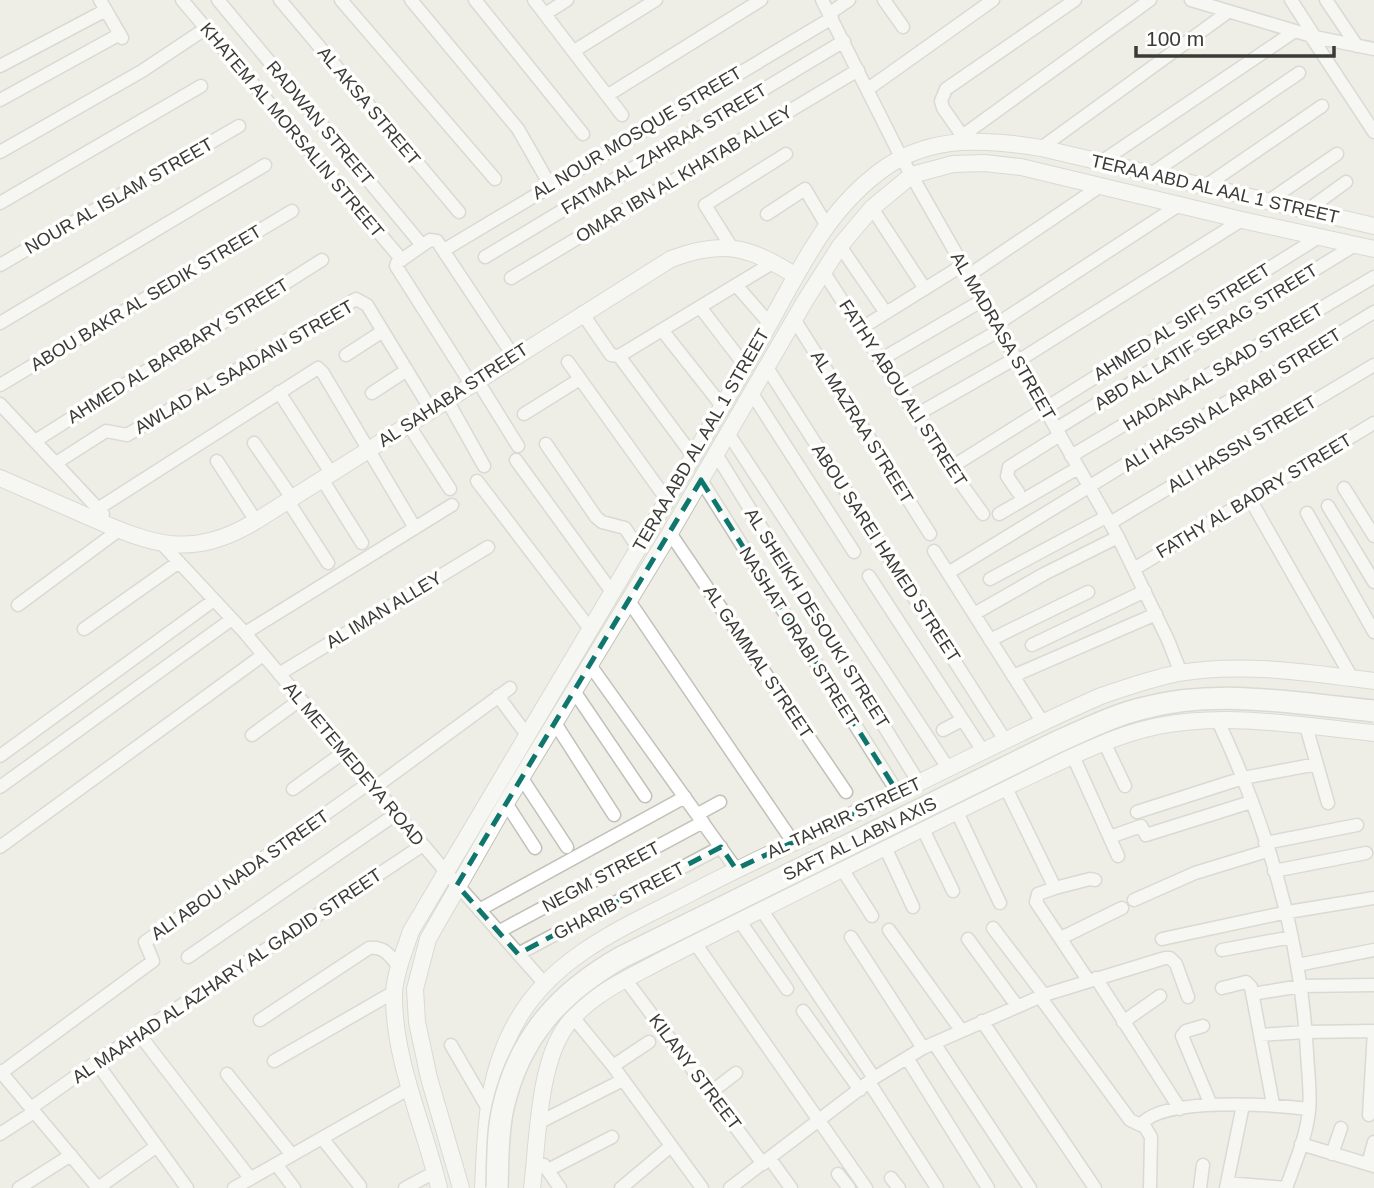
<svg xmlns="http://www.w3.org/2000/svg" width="1374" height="1188" viewBox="0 0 1374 1188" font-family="Helvetica,sans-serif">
	<rect width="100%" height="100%" fill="#eeeee7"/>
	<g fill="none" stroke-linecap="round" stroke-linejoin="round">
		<defs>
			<path id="minor" d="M100 0 122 38
				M182 0 402 260
				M218 0 422 245
				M280 0 459 212
				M341 0 495 179
				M411 0 518 129 550 185
				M475 0 583 134
				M534 0 622 115
				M822 0 901 157 1118 537 1168 640 1181 673
				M884 0 903 27
				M1191 0 1315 37 1374 49
				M1291 0 1315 37
				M1326 0 1357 46
				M830 13 849 0
				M545 14 567 0
				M1310 35 1374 132
				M574 51 656 0
				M0 66 106 10
				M868 89 993 0
				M608 95 761 0
				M0 100 120 34
				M962 136 1150 0
				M966 141 943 108 941 101 946 89 1075 0
				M1041 148 1228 12
				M0 152 142 71 205 29
				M1101 162 1295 31
				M1151 174 1299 73
				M1204 187 1322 106
				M1267 202 1337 154
				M0 203 201 86
				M872 208 925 289
				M1306 211 1346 182
				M767 214 805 189 827 226
				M840 246 886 313
				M732 248 705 205 786 154
				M444 250 832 18
				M485 257 844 41
				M0 265 239 126
				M823 271 950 468 983 514
				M969 275 1102 185
				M511 278 858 70
				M736 285 770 324
				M700 307 746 367
				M582 313 611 355 619 356 693 456
				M794 319 930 534
				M0 323 265 165
				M997 324 1179 205
				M860 329 963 265
				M662 330 722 406
				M346 355 383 331
				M619 356 774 262
				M880 360 983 300
				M1018 361 1242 220
				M568 362 667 500
				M766 366 1005 740
				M477 380 518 446
				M471 384 396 266 397 263 430 240 437 241 514 357
				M0 385 292 211
				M898 388 1000 330
				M279 392 331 473
				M751 392 854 552
				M372 393 407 370
				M447 400 484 466
				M0 404 103 514
				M524 414 580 379
				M916 415 1016 358
				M408 424 450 489
				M1056 429 1355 245
				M728 433 948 768
				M35 441 322 260
				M254 443 292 498
				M546 444 596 517 602 522 625 528 638 548
				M716 454 919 783
				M1071 456 1374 277
				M516 460 612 592
				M217 461 256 521
				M56 463 106 431 127 435 356 299 367 305 431 410
				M950 468 1319 237
				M322 479 362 543
				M701 480 898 793
				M477 481 590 629
				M1344 488 1374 536
				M1018 492 1007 476 1009 467 1060 435
				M1250 499 1352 678
				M288 501 328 563
				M1328 506 1374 582
				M99 508 318 368 323 373 415 528
				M1307 513 1374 632
				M999 514 1078 468
				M1110 523 1374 365
				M670 533 846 792
				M162 544 245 633 446 872 545 984
				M934 551 1043 723
				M1134 569 1374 423
				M948 573 1374 312
				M869 576 983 751
				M990 579 1106 517
				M629 601 793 842
				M18 605 119 530
				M974 614 1044 574 1118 537
				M84 629 179 562
				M245 633 452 505
				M990 640 1088 592
				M1032 645 1145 591
				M590 665 736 869
				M279 674 488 547
				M1013 676 1156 614
				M574 691 645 796
				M498 696 527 735
				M1217 719C1266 823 1301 937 1307 1053 1308 1072 1311 1093 1309 1111 1306 1138 1295 1163 1286 1188
				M555 723 614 815
				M1306 726 1328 803
				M943 730 962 720
				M252 735 300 700
				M1104 742 1125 786
				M0 756 214 600
				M1073 756 1118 856
				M521 777 567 847
				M0 787 232 619
				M374 788 510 688
				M1006 788 1055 888 1038 894 1036 902 1088 980
				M293 789 344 752
				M506 803 535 848
				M957 812 1000 903
				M1137 812 1243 778 1317 764
				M698 814 720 802
				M923 829 953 891
				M1110 837 1141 826 1146 835 1251 802
				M1265 843 1357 825
				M0 847 263 655
				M885 847 913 907
				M842 869 872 916
				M1274 871 1366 853
				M1055 888 1090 879 1095 880
				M1134 900 1195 873 1267 851
				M761 909 874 1078
				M479 910 685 797
				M739 920 787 989
				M993 928 1044 995
				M889 930 961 1030
				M498 932 703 822
				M851 937 923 1048
				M1061 938 1122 908
				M968 939 1017 1006
				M1162 939 1288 912 1374 898
				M695 943 866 1188
				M1222 950 1292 937
				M518 954 721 847
				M188 957 396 814
				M1297 965 1374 950
				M1096 978 1180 1109
				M626 980 763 1164
				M1222 988 1246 982 1251 987 1273 1104
				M1252 994 1301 986 1374 985
				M1040 997 1130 1120 1145 1127 1151 1137 1150 1188
				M803 1011 860 1090
				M573 1017 613 1066 702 1188
				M260 1020 369 948C385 946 390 956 399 967
				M982 1021 1095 1188
				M1123 1022 1160 996
				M1203 1026 1186 1031 1182 1036 1211 1105
				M139 1034 250 1178
				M1260 1035 1306 1032 1374 1031
				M934 1043 1030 1188
				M451 1045 487 1107
				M907 1058 988 1188
				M274 1061 394 992
				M96 1062 187 1188
				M613 1066 649 1042
				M0 1071 98 1188
				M1 1073 153 961 145 942 369 783
				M227 1074 292 1155
				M869 1082 937 1188
				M710 1093 736 1073
				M31 1108 96 1062 423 845
				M1369 1115 1374 1031
				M540 1122 623 1080
				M1141 1125C1161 1096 1276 1105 1309 1109
				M0 1134 34 1112
				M322 1138 360 1186
				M1301 1144 1374 1166
				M1332 1154 1341 1128
				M770 1159 791 1188
				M276 1164 294 1188
				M1368 1164 1374 1142
				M544 1165 560 1188
				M548 1170 612 1137
				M838 1174 849 1188
				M891 1178 899 1188
				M1227 1183 1286 1188
				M19 1188 71 1155
				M98 1188 157 1146
				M234 1188 410 1088
				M405 1188 435 1172
				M621 1188 671 1146
				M730 1188 874 1078 923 1048 1044 995 1165 958H1170L1176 964 1188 997
				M1200 1188 1203 1165
				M1226 1188 1243 1105"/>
			<path id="tertiary" d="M0 478C30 491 59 504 89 517 153 545 191 560 256 521L671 259C724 239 750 247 796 276
				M439 1188C424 1124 393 1060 394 993 395 972 405 950 411 931 505 771 601 613 695 453 719 411 744 370 767 328 801 268 827 208 886 167 933 135 988 139 1041 148L1374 226
				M461 1188 429 1078 417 1022 415 989 428 939 506 803 670 533 805 301 840 246 872 208 912 175 953 164 984 163 1021 167 1242 220 1374 249
				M483 1188C486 1126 486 1074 518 1019 555 955 628 925 691 893 758 858 828 827 896 794 964 761 1032 726 1101 696 1127 687 1153 678 1179 673 1242 662 1312 673 1374 681
				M532 1188C538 1140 538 1063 567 1025 590 994 629 978 662 960 714 933 766 907 818 881 885 847 953 813 1021 780 1066 759 1110 736 1158 726 1229 712 1303 726 1374 733"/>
		</defs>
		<!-- minor casing -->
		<use href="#minor" stroke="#c1c1ba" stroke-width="15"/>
		<!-- tertiary casing -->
		<use href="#tertiary" stroke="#c1c1ba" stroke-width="18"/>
		<!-- minor -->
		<use href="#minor" stroke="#fff" stroke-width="12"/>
		<!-- tertiary -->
		<use href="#tertiary" stroke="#fff" stroke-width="16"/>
		<defs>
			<path id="primary-bridge" d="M497 1188C498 1162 497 1134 503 1108 519 1037 560 992 622 957L1059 741C1087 729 1114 715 1144 708 1219 688 1298 704 1374 711"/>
		</defs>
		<!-- primary-bridge casing -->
		<use href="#primary-bridge" stroke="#c1c1ba" stroke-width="24" stroke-linecap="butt"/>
		<!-- primary-bridge -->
		<use href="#primary-bridge" stroke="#fff" stroke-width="21"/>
	</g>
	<!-- marked area -->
	<path d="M0 0H1374V1188H0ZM701 480 898 793 736 869 721 847 518 954 457 885Z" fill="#eeeee7" fill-opacity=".55" fill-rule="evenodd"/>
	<path fill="none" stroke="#0f766e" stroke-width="5" stroke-dasharray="14 9" stroke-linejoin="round" d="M701 480 898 793 736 869 721 847 518 954 457 885Z"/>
	<g text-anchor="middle" stroke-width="7" stroke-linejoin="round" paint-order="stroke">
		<!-- street labels -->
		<g font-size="18" fill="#3a3a37" stroke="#fffffe">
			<text transform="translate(369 106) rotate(50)" y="6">AL AKSA STREET</text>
			<text transform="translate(320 123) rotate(50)" y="6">RADWAN STREET</text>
			<text transform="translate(292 130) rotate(50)" y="6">KHATEM AL MORSALIN STREET</text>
			<text transform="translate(637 133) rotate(-31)" y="6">AL NOUR MOSQUE STREET</text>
			<text transform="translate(664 149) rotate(-31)" y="6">FATMA AL ZAHRAA STREET</text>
			<text transform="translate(684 174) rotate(-31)" y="6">OMAR IBN AL KHATAB ALLEY</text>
			<text transform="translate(1215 189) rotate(13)" y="6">TERAA ABD AL AAL 1 STREET</text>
			<text transform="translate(119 196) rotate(-30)" y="6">NOUR AL ISLAM STREET</text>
			<text transform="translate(146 298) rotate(-31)" y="6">ABOU BAKR AL SEDIK STREET</text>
			<text transform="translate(1182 322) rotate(-32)" y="6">AHMED AL SIFI STREET</text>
			<text transform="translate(1003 336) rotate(60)" y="6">AL MADRASA STREET</text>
			<text transform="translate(1206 337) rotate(-32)" y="6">ABD AL LATIF SERAG STREET</text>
			<text transform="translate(178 351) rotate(-32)" y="6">AHMED AL BARBARY STREET</text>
			<text transform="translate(244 367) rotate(-30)" y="6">AWLAD AL SAADANI STREET</text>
			<text transform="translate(1223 367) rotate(-31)" y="6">HADANA AL SAAD STREET</text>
			<text transform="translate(903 393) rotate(57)" y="6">FATHY ABOU ALI STREET</text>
			<text transform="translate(453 395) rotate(-33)" y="6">AL SAHABA STREET</text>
			<text transform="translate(1232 400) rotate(-32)" y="6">ALI HASSN AL ARABI STREET</text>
			<text transform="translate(862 427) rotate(58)" y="6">AL MAZRAA STREET</text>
			<text transform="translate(701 440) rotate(-60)" y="6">TERAA ABD AL AAL 1 STREET</text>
			<text transform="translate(1242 444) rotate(-31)" y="6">ALI HASSN STREET</text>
			<text transform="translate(1254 496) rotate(-31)" y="6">FATHY AL BADRY STREET</text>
			<text transform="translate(886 553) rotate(57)" y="6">ABOU SAREI HAMED STREET</text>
			<text transform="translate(384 610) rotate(-31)" y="6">AL IMAN ALLEY</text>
			<text transform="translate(817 618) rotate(58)" y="6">AL SHEIKH DESOUKI STREET</text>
			<text transform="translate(799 637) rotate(58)" y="6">NASHAT ORABI STREET</text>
			<text transform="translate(758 662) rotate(56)" y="6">AL GAMMAL STREET</text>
			<text transform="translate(354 764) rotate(50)" y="6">AL METEMEDEYA ROAD</text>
			<text transform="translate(844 818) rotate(-25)" y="6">AL TAHRIR STREET</text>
			<text transform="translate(860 839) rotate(-26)" y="6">SAFT AL LABN AXIS</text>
			<text transform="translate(240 875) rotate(-35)" y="6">ALI ABOU NADA STREET</text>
			<text transform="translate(601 877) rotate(-28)" y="6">NEGM STREET</text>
			<text transform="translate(619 901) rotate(-28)" y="6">GHARIB STREET</text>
			<text transform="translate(227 976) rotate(-34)" y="6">AL MAAHAD AL AZHARY AL GADID STREET</text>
			<text transform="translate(695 1072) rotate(53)" y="6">KILANY STREET</text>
		</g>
	</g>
	<!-- scale -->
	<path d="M1136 46v10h198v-10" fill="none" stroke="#3a3a37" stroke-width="3.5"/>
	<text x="1146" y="46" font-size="21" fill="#3a3a37" stroke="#fffffe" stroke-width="5" paint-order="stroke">100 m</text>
</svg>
